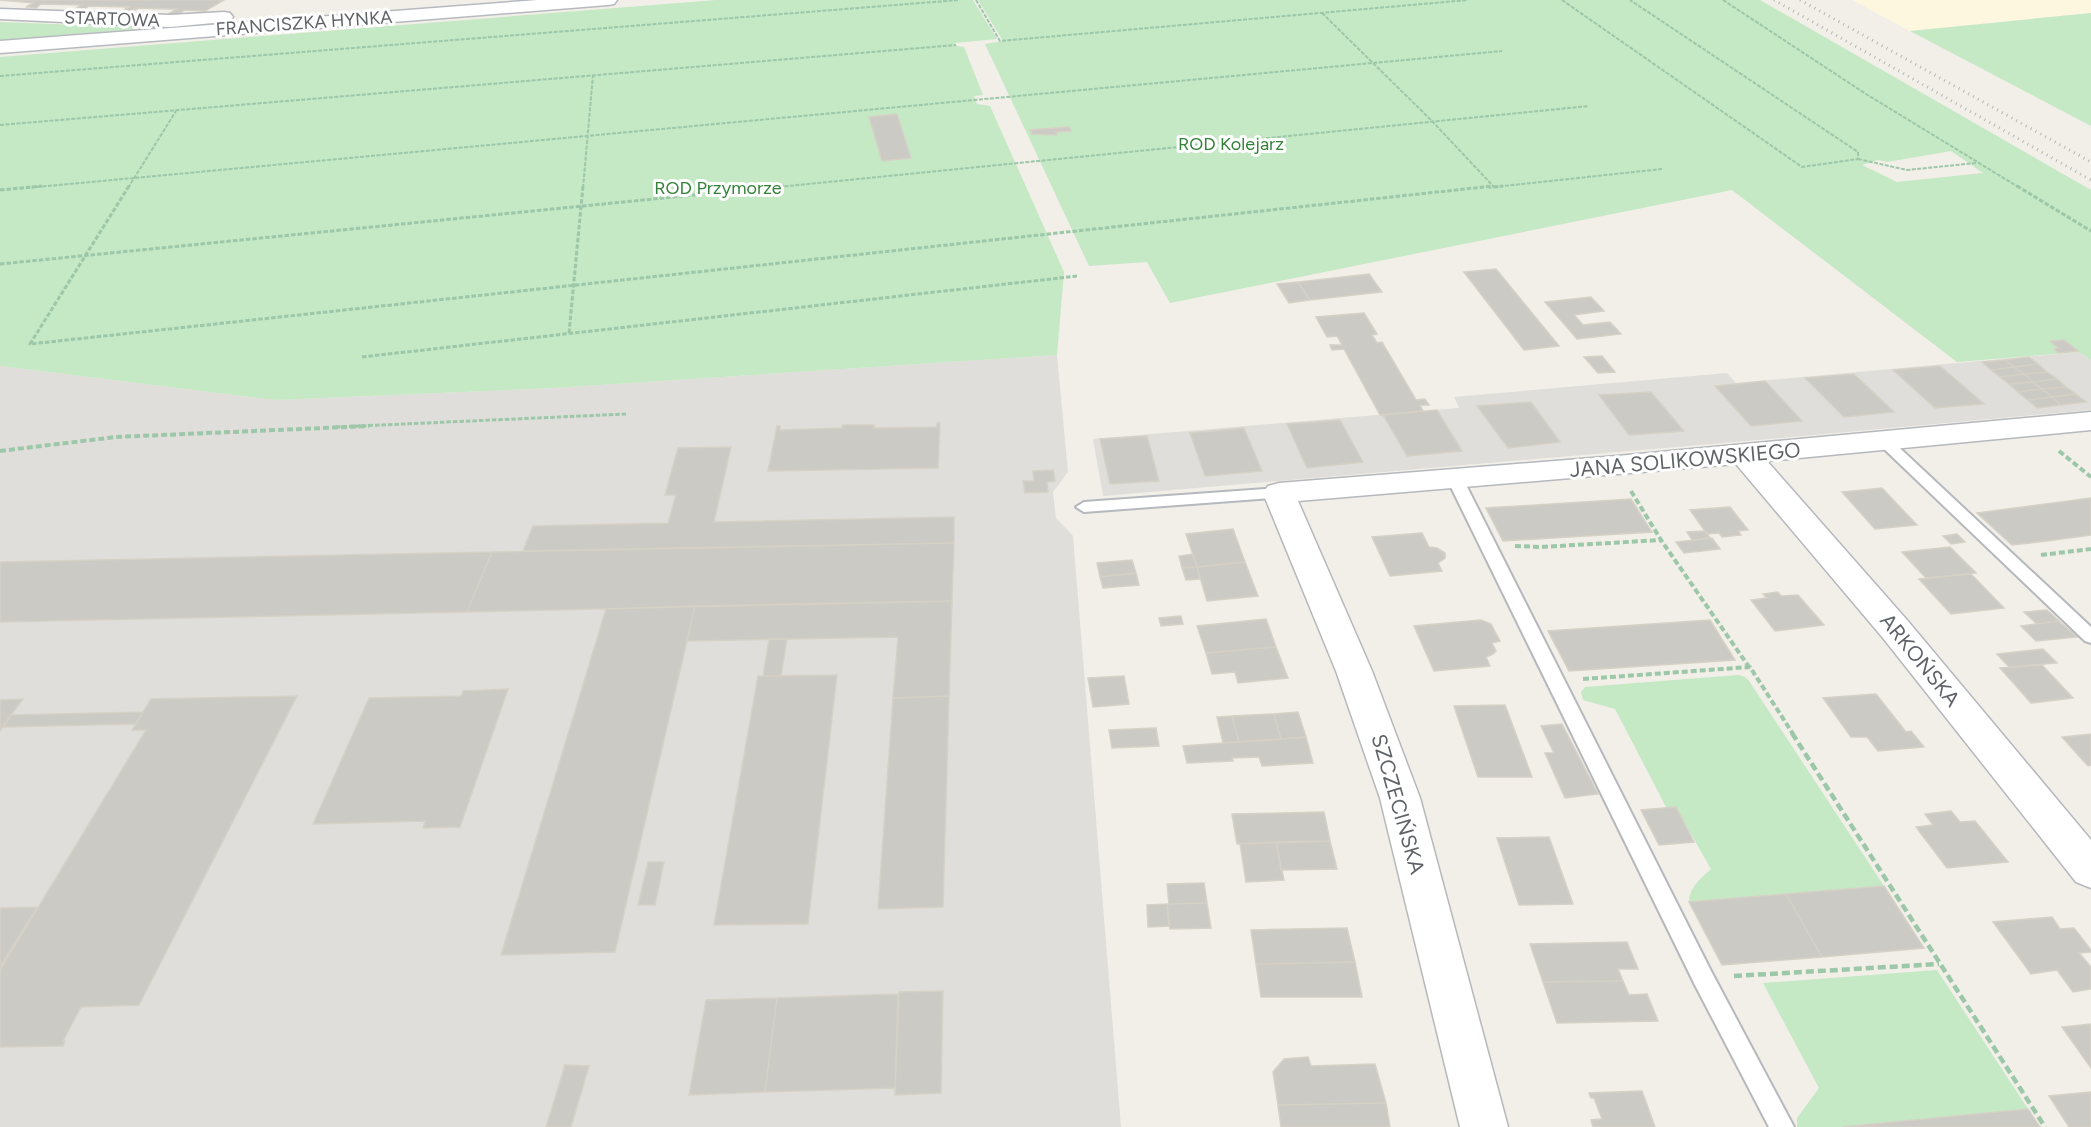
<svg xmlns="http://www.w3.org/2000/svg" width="2091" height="1127" viewBox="0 0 2091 1127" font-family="Figtree,sans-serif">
	<rect width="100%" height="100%" fill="#f1efe8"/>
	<!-- commercial -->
	<path fill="#fef7e0" d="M1852 0H2091V13L1910 31Z"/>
	<!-- industrial -->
	<path fill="#e0deda" d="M2079 352 2091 360V410L1735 442 1103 496 1093 439 1459 408 1454 397 1727 373 1736 383Z
		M1057 355 1068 472 1053 492 1056 518 1073 536 1121 1127H0V366L275 400 554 388Z"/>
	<!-- green -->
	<path fill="#c5e8c5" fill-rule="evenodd" d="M716 0H973L997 39 955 43 957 46 964 47 983 95 974 96 977 104 990 106 1064 272 1057 355 554 388 275 400 0 366V57Z
		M978 0H1760L2091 190V360L2079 352 1957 362 1732 190 1170 303 1147 262 1089 266 985 44 1003 41ZM1951 151 1983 173 1897 182 1862 165 1878 160 1887 162Z
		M2091 13V126L1910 31Z
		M0 22 102 26 111 22 199 24 0 40Z
		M1738 675 1745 677 1749 681 1884 886 1689 902C1689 888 1701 878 1711 869L1676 808H1667L1665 805 1615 709 1583 700 1581 692 1585 687Z
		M1937 970 2028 1109 1842 1127H1797V1118L1819 1088 1763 983Z"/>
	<!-- building -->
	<path fill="#cccac5" stroke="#d6d1c6" stroke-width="1.5" d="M0 0H224L205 11 184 10 180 14 170 13 177 9H171L136 8 133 9H137L132 12 122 11 129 7 88 6 85 10 75 9 82 5 41 4 36 8 29 7H26L34 3Z
		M897 114 911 158 882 161 869 117Z
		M1069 127 1071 131 1056 132 1057 135 1032 134 1030 130Z
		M1496 269 1559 346 1524 350 1464 272Z
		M1369 274 1382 292 1310 300 1298 282Z
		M1298 282 1310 300 1289 303 1277 284Z
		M1591 297 1604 311 1574 315 1583 325 1610 322 1621 334 1577 339 1545 302Z
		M1364 313 1377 334 1372 335 1377 343 1382 342 1416 400 1425 399 1429 405H1420L1423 411 1380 415 1344 349 1332 350 1330 345H1342L1337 336 1327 337 1316 317Z
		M2064 340 2078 351 2058 353 2054 349 2058 348 2050 341Z
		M1602 356 1615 372 1598 373 1584 357Z
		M2029 357 2038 364 2014 367 2005 360Z
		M2005 360 2014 367 1991 370 1982 362Z
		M2038 364 2047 372 2024 374 2014 367Z
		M1940 366 1984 404 1935 408 1893 370Z
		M2014 367 2024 374 2000 377 1991 370Z
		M2047 372 2057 379 2033 382 2024 374Z
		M1854 374 1894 412 1844 417 1805 378Z
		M2024 374 2033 382 2009 384 2000 377Z
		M2057 379 2066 387 2042 389 2033 382Z
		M1765 381 1802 421 1751 426 1715 386Z
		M2033 382 2042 389 2018 392 2009 384Z
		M2066 387 2076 394 2052 397 2042 389Z
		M2042 389 2052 397 2028 400 2018 392Z
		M1651 392 1684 431 1629 435 1599 395Z
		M2076 394 2086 402 2061 405 2052 397Z
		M2052 397 2061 405 2037 408 2028 400Z
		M1531 402 1560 442 1508 448 1477 406Z
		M1437 410 1462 451 1407 456 1383 415Z
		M1340 420 1363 462 1307 468 1287 424Z
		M937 423H940L938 468 768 471 777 426H780V430L842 428 843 425H874V428L937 427Z
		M1244 428 1262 471 1205 476 1190 433Z
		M1147 436 1159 481 1110 484 1100 439Z
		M731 447 714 522 954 517V543L523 551 533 526 668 523 676 495H665L678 448Z
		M1053 470 1055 481 1047 482 1048 492 1025 493 1023 481H1034L1033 471Z
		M1882 488 1917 525 1875 529 1842 492Z
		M2091 498V535L2047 541 2012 545 1977 513Z
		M1631 499 1652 532 1503 541 1486 508Z
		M1730 507 1748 530 1738 531 1741 535 1722 537 1719 533 1707 534 1690 510Z
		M1233 529 1245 562 1197 567 1186 534Z
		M1705 531 1710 538 1692 540 1687 532Z
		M1422 533 1429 547 1437 548 1445 553V558L1438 563 1442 571 1390 576 1372 537Z
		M1957 534 1965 542 1951 544 1943 536Z
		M1712 538 1720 549 1684 553 1676 542Z
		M954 543 952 601 467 612 492 552Z
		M1950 547 1976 573 1926 578 1902 552Z
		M492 552 467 612 0 622V562Z
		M1193 554 1197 567 1182 568 1179 556Z
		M1132 560 1136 573 1100 577 1097 563Z
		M1245 562 1258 596 1207 601 1197 567Z
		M1197 567 1200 579 1186 580 1182 568Z
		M1136 573 1139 585 1103 588 1100 577Z
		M1971 574 2004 608 1951 614 1919 579Z
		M1778 592 1781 596 1798 595 1824 625 1775 631 1751 600 1767 598 1763 594Z
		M952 601 949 696 893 698 898 637 687 641 695 606Z
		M695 606 615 952 501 955 606 609Z
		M2047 610 2059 621 2037 624 2024 612Z
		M1181 616 1183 624 1161 626 1159 618Z
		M1266 619 1276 647 1206 653 1197 626Z
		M1481 620 1491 624 1500 641 1492 643 1496 651 1493 654 1486 657 1490 666 1434 671 1414 626Z
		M1710 620 1735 660 1569 671 1548 631Z
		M2059 621 2077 637 2036 641 2021 626Z
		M769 639H787L781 676H763Z
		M1276 647 1288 678 1238 683 1235 672 1212 674 1206 653Z
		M2043 649 2057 663 2009 667 1997 654Z
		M2042 665 2073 698 2031 703 2000 668Z
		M837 675 808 924 714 925 758 676Z
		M1124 676 1129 704 1093 707 1088 678Z
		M508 689 460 827 423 828 425 821 313 824 369 698 461 696 463 691Z
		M1876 694 1906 732 1911 731 1924 747 1878 751 1867 737H1851L1823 698Z
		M297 696 139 1005 81 1007 63 1041H65L63 1046 0 1047V970L146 730H132L151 699Z
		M949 696 943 907 878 909 893 698Z
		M23 699 11 715 0 731V700Z
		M1505 705 1532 777H1478L1454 706Z
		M143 712 136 724 3 727 11 715Z
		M1298 712 1306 737 1281 739 1274 714Z
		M1274 714 1281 739 1239 742 1232 716Z
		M1232 716 1239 742 1223 743 1217 717Z
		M1562 724 1598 794 1565 798 1545 753H1554L1541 726Z
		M1156 728 1159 746 1112 748 1109 730Z
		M2091 734V765L2088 766 2062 737Z
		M1306 737 1313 763 1262 766 1259 757 1232 758 1233 761 1187 763 1183 746Z
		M1676 807 1694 842 1659 845 1641 810Z
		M1951 811 1960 822 1975 821 2008 862 1947 868 1916 827 1933 825 1925 814Z
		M1324 812 1330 841 1237 844 1232 814Z
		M1549 837 1573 904 1519 905 1497 838Z
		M1330 841 1337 869 1281 870 1276 842Z
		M1276 842 1284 880 1246 882 1240 844Z
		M648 862H664L655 905H638Z
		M1204 883 1207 903 1169 904 1167 884Z
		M1884 886 1924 948 1822 957 1786 894Z
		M1786 894 1822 957 1722 965 1689 902Z
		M1207 903 1211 928 1170 929 1167 904Z
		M1167 904 1169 926 1148 927 1147 905Z
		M37 907 0 967V908Z
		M2052 917 2060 929 2074 928 2091 950V952L2079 953 2091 967V989L2073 992 2057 970 2031 974 1993 922Z
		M1347 928 1355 962 1256 964 1251 930Z
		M1627 942 1638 969H1618L1623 981 1543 982 1530 944Z
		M1355 962 1362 997H1261L1256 964Z
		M1623 981 1629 995 1647 994 1658 1021 1557 1023 1543 982Z
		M943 991 941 1093 895 1095 899 992Z
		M898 994 895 1088 765 1092 777 998Z
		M777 998 765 1092 689 1095 706 1000Z
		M2091 1024V1068L2062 1027Z
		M1308 1057 1311 1066 1375 1064 1386 1103 1278 1105 1273 1072 1284 1059Z
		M565 1065 589 1066 571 1127H546Z
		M1642 1091 1655 1127H1593L1591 1120 1602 1119 1594 1098H1591L1589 1093Z
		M2091 1092V1127H2069L2049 1096Z
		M1386 1103 1390 1127H1281L1278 1105Z
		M2028 1109 2040 1127H1842Z"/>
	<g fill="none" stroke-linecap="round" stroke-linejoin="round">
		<defs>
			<path id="lane" d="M1885 437 1890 439 2091 627V643L2085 641 1880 445 1878 442 1880 439Z
				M1455 474 1463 479 1711 971 1794 1127H1769L1695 985 1447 479Z
				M1279 488 1284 489 1287 493 1284 497 1084 512 1076 507 1084 502Z"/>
			<path id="street" d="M0 9 170 15 224 12 230 13 233 17 230 21 224 22 170 27 0 19Z
				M2091 412V430L1767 461 1907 620 2091 840V888L2076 882 1883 638 1736 464 1298 501 1372 671 1420 798 1508 1127H1460L1380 798 1336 671 1263 493 1268 486 1279 483 1617 456Z"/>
			<path id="secondary" d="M538 0H617L614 4 608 5 0 53V41Z"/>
		</defs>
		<!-- lane casing -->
		<use href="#lane" stroke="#b5b8bc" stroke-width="4"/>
		<!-- street casing -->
		<use href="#street" stroke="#b5b8bc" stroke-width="3"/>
		<!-- secondary casing -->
		<use href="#secondary" stroke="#b6babf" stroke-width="3"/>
		<!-- path-far3 -->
		<path stroke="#9cc7a9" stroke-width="2" stroke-dasharray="4 1.5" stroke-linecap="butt" d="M976 0 1000 41 1468 0
			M1562 0 1802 167 1858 159V152L1630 0
			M1723 0 1866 94 2020 188
			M1322 13 1432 121 1494 187 1489 188
			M0 76 959 0
			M0 125 956 45
			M1858 159 1907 170 1976 163
			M1494 187 1662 169
			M26 188 1502 51
			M128 188 176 111
			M583 188 593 75
			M768 188 1589 106"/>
		<!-- path-far2 -->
		<path stroke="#9cc7a9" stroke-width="3" stroke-dasharray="4.5 2" stroke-linecap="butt" d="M129 186 30 344 1493 186
			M2017 186 2091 231
			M1494 187 1503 186
			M0 190 42 186
			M0 264 784 186
			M569 333 583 186
			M362 357 1077 276
			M336 427 626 414"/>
		<!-- path-far1 -->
		<path stroke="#9cc7a9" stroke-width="4" stroke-dasharray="6 3" stroke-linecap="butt" d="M0 451 116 437 369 426
			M2059 451 2091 477
			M1631 491 1661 540 1749 667
			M1515 546 1541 547 1661 540
			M2041 555 2091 549
			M1583 679 1750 667 1793 734"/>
		<!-- path -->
		<path stroke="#9cc7a9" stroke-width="4.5" stroke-dasharray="8 4" stroke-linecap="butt" d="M1792 733 2045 1127
			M1734 976 1939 964"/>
		<!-- lane -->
		<use href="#lane" fill="#fff" fill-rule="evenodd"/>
		<!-- street -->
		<use href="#street" fill="#fff" fill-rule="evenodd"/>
		<!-- secondary -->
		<use href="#secondary" fill="#fff" fill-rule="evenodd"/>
		<!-- rail -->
		<path stroke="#b6b7b8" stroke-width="3" stroke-dasharray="1 4.5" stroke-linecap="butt" d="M1774 0 2091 180
			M1800 0 2091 162"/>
	</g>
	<g text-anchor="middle" stroke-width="6" stroke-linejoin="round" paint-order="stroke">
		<!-- far-street labels -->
		<g font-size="18" fill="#5f6368" stroke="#fff">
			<text transform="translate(112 19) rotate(2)" y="6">STARTOWA</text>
			<text transform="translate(304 23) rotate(-4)" y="6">FRANCISZKA HYNKA</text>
		</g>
		<!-- far-park labels -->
		<g font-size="18" fill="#348238" stroke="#fff">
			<text x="1231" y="150">ROD Kolejarz</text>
			<text x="718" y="194">ROD Przymorze</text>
		</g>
		<!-- street labels -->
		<g font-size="21" fill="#5f6368" stroke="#fff">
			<text transform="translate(1685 460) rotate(-5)" y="7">JANA SOLIKOWSKIEGO</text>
			<text transform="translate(1920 660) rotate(51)" y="7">ARKOŃSKA</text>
			<text transform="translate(1398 804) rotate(74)" y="7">SZCZECIŃSKA</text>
		</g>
	</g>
</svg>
